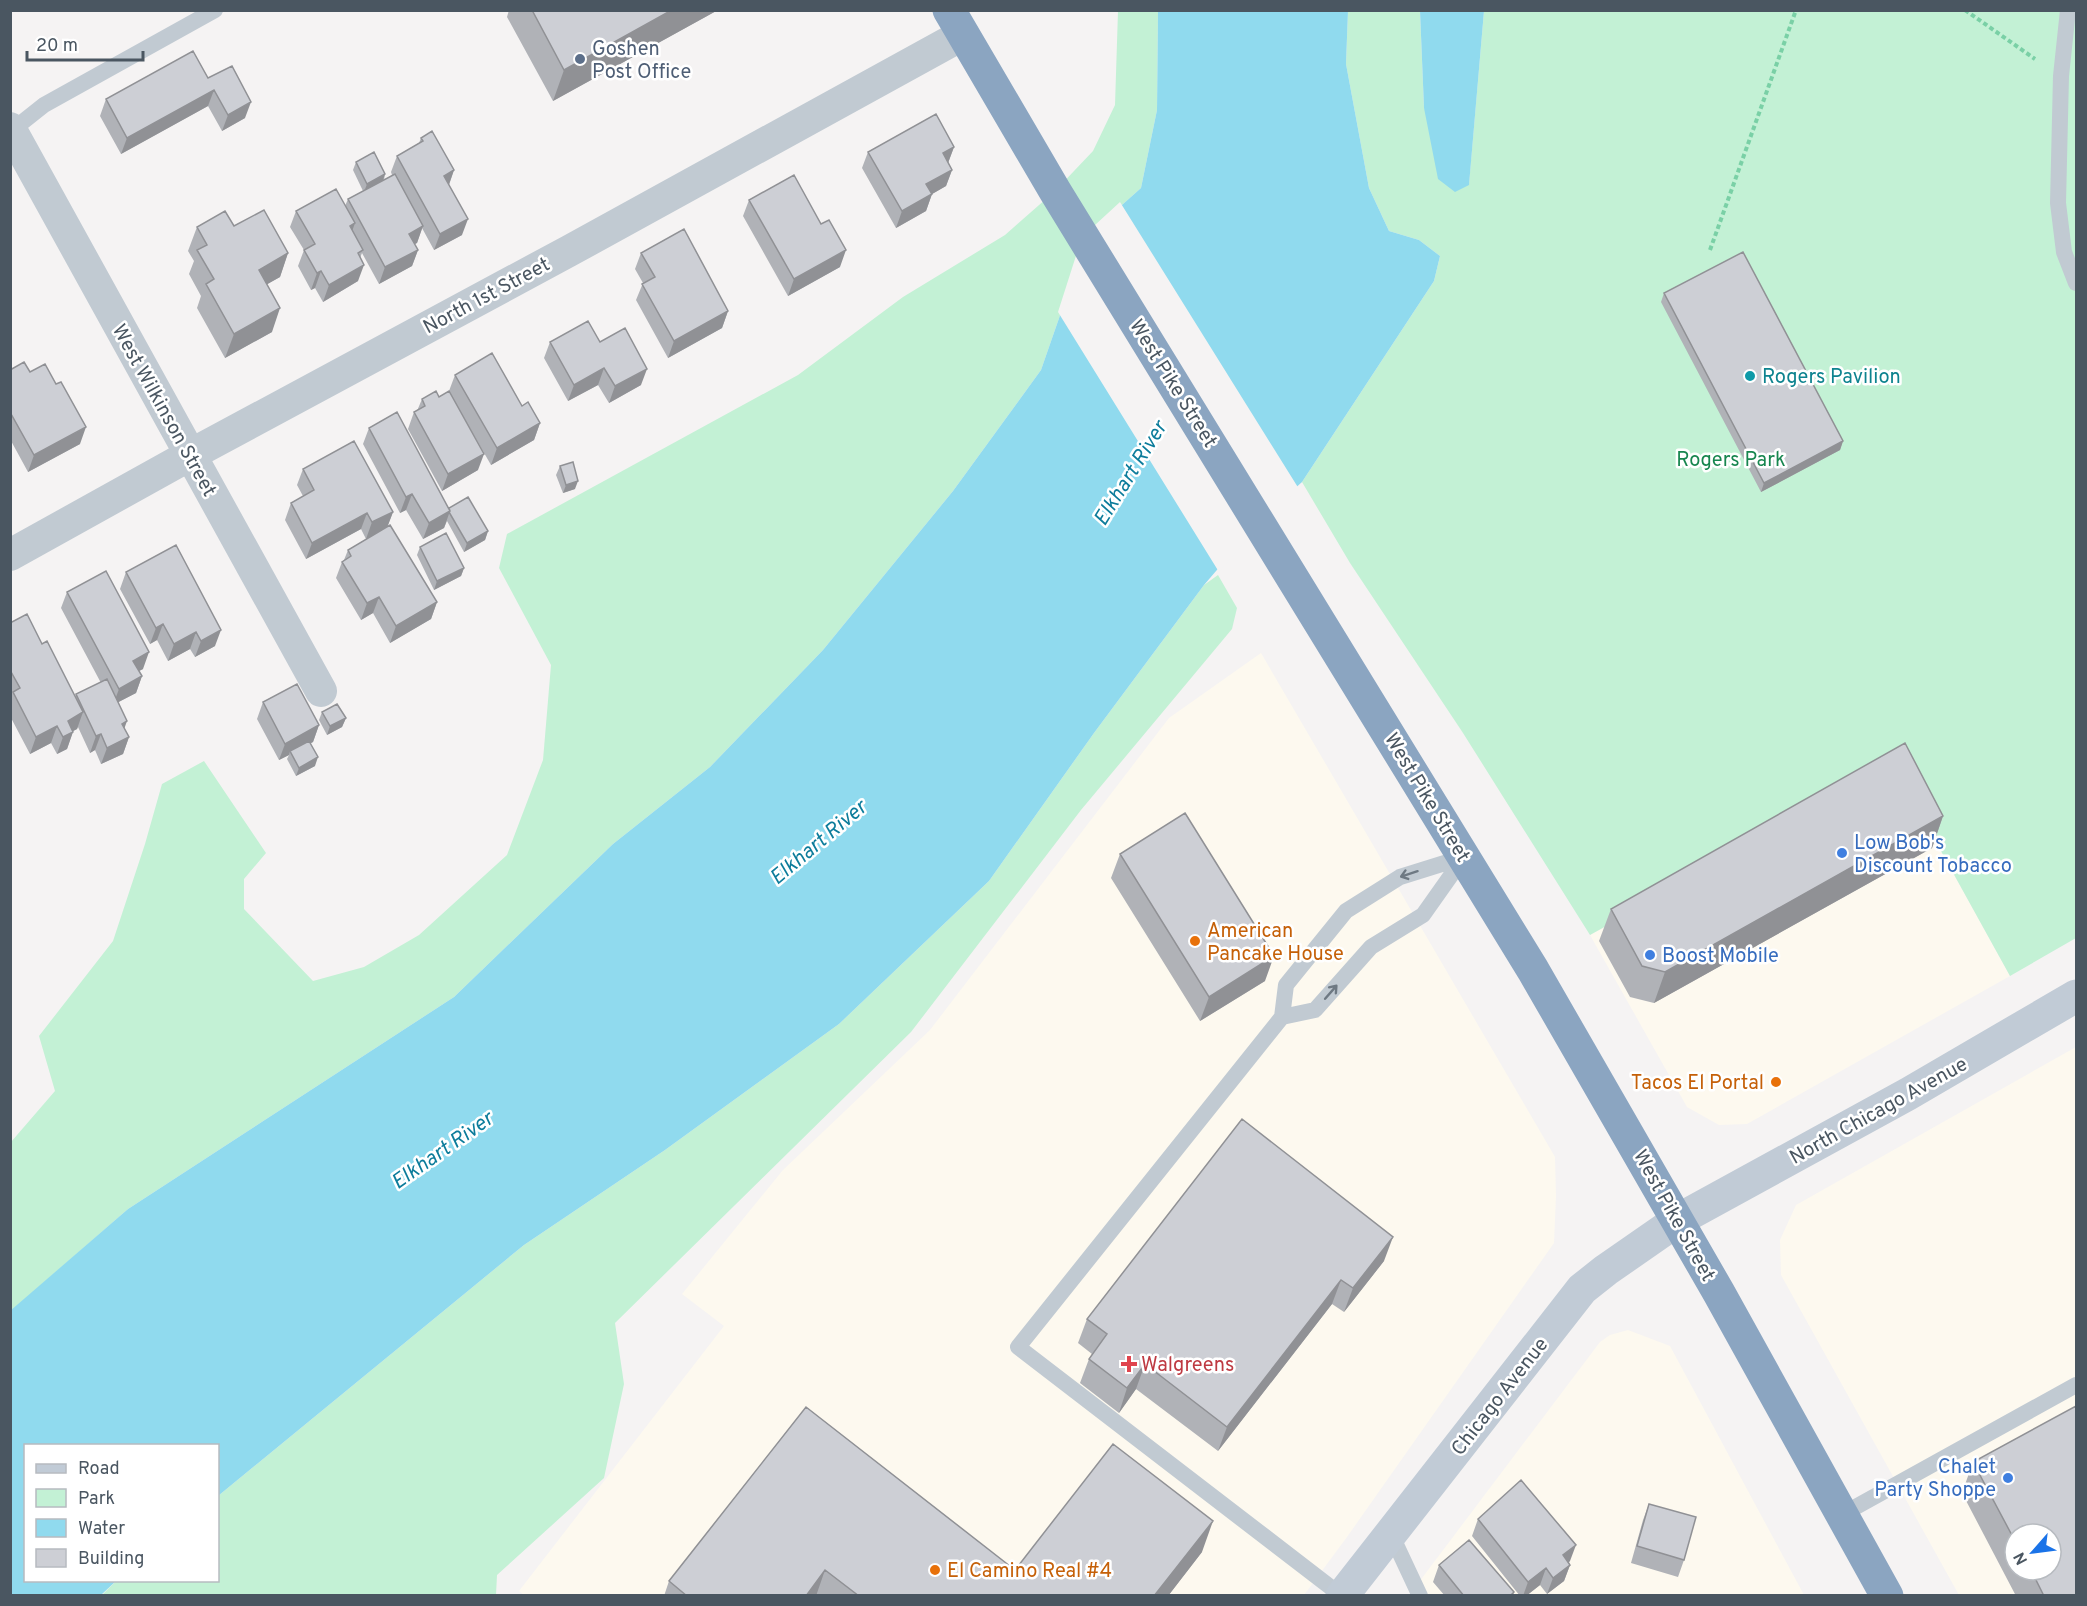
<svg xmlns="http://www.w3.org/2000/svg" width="2087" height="1606" viewBox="0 0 2087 1606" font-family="Overpass,sans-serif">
	<rect width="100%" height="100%" fill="#f5f3f3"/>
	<!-- commercial -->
	<path fill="#fdf9ef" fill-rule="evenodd" d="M1261 653 1555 1157 1556 1196 1554 1243 1347 1537 1304 1595 525 1596 519 1591 724 1326 682 1294 783 1170 930 1030 1169 718Z
		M1894 766 2010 976 1747 1124 1719 1125 1687 1107 1590 935Z
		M2076 1047V1595H1959L1781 1275 1780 1240 1796 1205ZM2015 1534H2051V1570H2015Z
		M1628 1330 1670 1346 1804 1595 1427 1596 1419 1582 1600 1342 1610 1335Z"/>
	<!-- green -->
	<path fill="#c3f1d5" d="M1118 11H1158L1157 110 1141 188 1085 238 1065 301 1041 370 953 491 823 650 710 767 613 844 454 997 128 1209 11 1311V1142L55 1091 39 1036 113 941 145 844 162 784 204 761 266 853 244 879V909L313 981 364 967 419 935 507 855 543 760 551 665 499 568 507 534 798 375 903 297 1005 235 1055 191 1093 151 1115 105Z
		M1348 11H1420L1424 108 1469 184 1484 11H2076V938L2010 976 1894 766 1590 935 1463 733 1350 563 1302 482 1434 281 1440 256 1419 240 1389 231 1369 188 1346 64Z
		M1218 575 1237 608 1232 629 1081 810 911 1032 615 1323 624 1384 604 1478 497 1575 496 1595 101 1596 116 1581 218 1580V1496L524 1245 665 1150 839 1024 989 881 1094 733 1204 585Z"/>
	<!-- water -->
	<path fill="#90daee" d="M1158 11H1348L1346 64 1369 188 1389 231 1419 240 1440 256 1434 281 1302 482 1259 521 1204 585 1094 733 989 881 839 1024 665 1150 524 1245 218 1496V1446H26V1580L116 1581 101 1595H11L10 1311 128 1209 454 997 613 844 710 767 823 650 953 491 1041 370 1065 301 1085 238 1141 188 1157 110Z
		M1420 11H1484L1469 185 1455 192 1438 179 1424 108Z"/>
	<!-- pier -->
	<path fill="#f5f3f3" d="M1120 202 1299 489 1261 523 1219 572 1058 312 1082 237Z"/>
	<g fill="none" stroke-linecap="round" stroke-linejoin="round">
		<!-- path -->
		<path stroke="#7ad0a6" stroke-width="4" stroke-dasharray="4.5 3" stroke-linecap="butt" d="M1965 10 2035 59
			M1710 250 1796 10"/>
		<!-- lane -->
		<path stroke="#c1cad2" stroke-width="16" d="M2068 10 2061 76 2058 203 2064 252 2076 283
			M10 132 44 105 215 10
			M1282 1017 1315 1010 1371 947 1423 915 1464 857
			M1843 1514 2076 1385
			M1391 1534 1420 1596
			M1342 1596 1018 1347 1282 1017 1286 985 1346 911 1400 877 1464 857"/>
		<!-- street -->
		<path stroke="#c1cad2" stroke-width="32" d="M10 128 321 691
			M10 555 190 455 569 251 962 35"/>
		<!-- secondary -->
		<path stroke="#c1cbd6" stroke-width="33" d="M1342 1596 1582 1289 1606 1270 1678 1220 1908 1094 2076 996"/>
		<!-- highway -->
		<path stroke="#8ba5c1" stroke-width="33" d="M949 10 1055 191 1533 970 1719 1293 1887 1596"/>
	</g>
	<!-- wall -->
	<path fill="#b0b2b7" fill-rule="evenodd" d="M509 10H718L553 101 507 17Z
		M208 78 245 118 222 131 208 106 121 154 100 116 106 99Z
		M421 138 454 170 449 185 462 235 434 250 422 228 417 243 414 244 418 250 412 266 379 284 362 253 360 258 358 281 323 302 315 288 311 290 298 266 304 250 290 227 296 211 345 206 348 199 363 191 353 170 356 162 385 174 384 180 392 175 391 172 397 156 419 143Z
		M954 147 948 163 952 170 946 186 932 194 926 211 896 228 862 168 868 152Z
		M749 200 840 267 788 296 743 216Z
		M234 226 288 253 280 277 267 284 272 332 225 358 197 308 201 296 189 274 194 261 188 251 197 227Z
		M641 253 728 311 722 328 668 358 636 300 643 283 635 269Z
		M1664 293 1843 441 1840 450 1761 492 1661 302Z
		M550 342H600L641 385 609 403 598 385 568 401 544 358Z
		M10 370 30 372 80 444 28 472 10 439Z
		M455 375 522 406 540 423 534 440 491 465 456 404 478 470 442 491 408 429 414 412 417 411 422 399 439 397 449 391Z
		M369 428 449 508 488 531 485 540 464 552 447 521 444 528 423 539 406 510 400 513 363 444Z
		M560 466 575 489 563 493 556 475Z
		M303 469 393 512 387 527 437 602 431 619 390 643 373 613 361 620 336 578 342 562 344 560 348 550 366 539 361 529 306 559 285 520 291 503 303 496 297 485Z
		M420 547 464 568 461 576 434 590 417 555Z
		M126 572 215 646 195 657 190 649 168 661 157 640 150 644 120 589Z
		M67 592 143 669 139 671 142 676 136 693 118 702 124 729 129 737 123 754 101 764 95 750 90 753 78 727 77 729 73 731 67 749 57 754 51 743 30 754 10 716V623L42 644 75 697 76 694 101 683 61 608Z
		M263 702 319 725 313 742 311 743 315 766 296 776 287 759 289 755 279 760 257 719Z
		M322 712 346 718 342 727 327 735 319 720Z
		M1943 816 1932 848 1654 1003 1630 997 1599 941 1611 909Z
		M1120 854 1265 981 1200 1021 1111 878Z
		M1384 1261 1344 1312 1332 1304 1218 1451 1136 1389 1119 1413 1080 1383 1089 1359 1092 1354 1078 1343 1087 1319Z
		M806 1407 1015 1570 1202 1552 1168 1596H664L669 1581Z
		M1973 1462 2076 1596H2016L1962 1493ZM2015 1534 2051 1570H2015Z
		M1649 1504 1684 1560 1678 1577 1631 1563 1643 1520Z
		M1478 1519 1570 1561 1569 1562 1570 1565 1564 1581 1547 1594 1540 1585 1526 1596H1520L1472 1536Z
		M1439 1565 1514 1592 1513 1596H1445L1433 1582Z"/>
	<!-- shaded-wall -->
	<path fill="#909195" d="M672 10H718L553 101 564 70Z
		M214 90 208 106 121 154 127 138Z
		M251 102 245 118 222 131 228 115Z
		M954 147 948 163 943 153Z
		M454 170 448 187 444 176Z
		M952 170 946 186 920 201 926 184Z
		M385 174 382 183 364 192 367 184Z
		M932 194 926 211 896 228 902 211Z
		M468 219 462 235 434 250 440 234Z
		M355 223 349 240 350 226Z
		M423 226 417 243 403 250 409 234Z
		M418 250 412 266 379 284 385 267Z
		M846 250 840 267 788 296 794 279Z
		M288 253 280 277 250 294 259 270Z
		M364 265 358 281 323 302 329 285Z
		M321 271 315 288 311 290 317 273Z
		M280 308 272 332 225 358 234 334Z
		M728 311 722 328 668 358 674 341Z
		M604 368 598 385 568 401 574 385Z
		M647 369 641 385 609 403 615 386Z
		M540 423 534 440 491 465 497 448Z
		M86 427 80 444 28 472 34 455Z
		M1843 441 1840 450 1761 492 1764 483Z
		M484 454 478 470 442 491 448 474Z
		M578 481 575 489 563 493 566 485Z
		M412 494 406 510 400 513 406 497Z
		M450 511 444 528 423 539 429 523Z
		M393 512 387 528 366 539 372 522Z
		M367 513 361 529 306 559 312 543Z
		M488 531 485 540 464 552 467 543Z
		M464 568 461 576 434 590 437 581Z
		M379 597 373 613 361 620 367 603Z
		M437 602 431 619 390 643 396 626Z
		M163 624 157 640 150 644 156 628Z
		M221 630 215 646 195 657 201 641Z
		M196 632 190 649 168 661 174 644Z
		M149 652 143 669 127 677 133 661Z
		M142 676 136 693 113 705 119 689Z
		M83 712 77 729 62 737 68 721Z
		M346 718 342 727 327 735 330 726Z
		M127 721 121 738 122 724Z
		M319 725 313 742 291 753 290 751 289 755 279 760 285 744Z
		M57 726 51 743 30 754 36 737Z
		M73 732 67 749 57 754 63 737Z
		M101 734 95 750 90 753 96 736Z
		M129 737 123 754 101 764 107 748Z
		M318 757 315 766 296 776 299 768Z
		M1943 816 1932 848 1654 1003 1665 972Z
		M1274 956 1265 981 1200 1021 1209 997Z
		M1393 1237 1384 1261 1344 1312 1353 1288Z
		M1341 1280 1332 1304 1218 1451 1227 1427Z
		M1145 1364 1136 1389 1119 1413 1127 1388Z
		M1213 1521 1202 1552 1168 1596H1154Z
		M1576 1545 1570 1561 1557 1572 1563 1555Z
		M1570 1565 1564 1581 1547 1594 1553 1578Z
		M1546 1568 1540 1585 1526 1596H1523L1528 1582Z
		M825 1570 816 1596H806Z"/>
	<!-- building -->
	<path fill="#cdcfd5" stroke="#909195" stroke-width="1.5" d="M532 10H672L564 70Z
		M193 51 208 78 232 66 251 102 228 115 214 90 127 138 106 99Z
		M936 114 954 147 943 153 952 170 926 184 932 194 902 211 868 152Z
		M432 131 454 170 444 176 468 219 440 234 397 156 423 141 421 138Z
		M374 152 385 174 367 184 356 162Z
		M395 174 423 226 409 234 418 250 385 267 348 199Z
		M794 175 821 224 829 220 846 250 794 279 749 200Z
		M336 189 355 223 350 226 363 250 358 253 364 265 329 285 321 271 317 273 304 250 315 244 296 211Z
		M264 210 288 253 259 270 280 308 234 334 206 284 214 279 197 250 207 245 197 227 225 211 234 226Z
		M684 229 728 311 674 341 642 284 655 277 641 253Z
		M1743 252 1843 441 1764 483 1664 293Z
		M588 321 600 342 625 328 647 369 615 386 604 368 574 385 550 342Z
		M492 353 522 406 528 402 540 423 497 448 455 375Z
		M24 362 30 372 45 364 56 384 61 382 86 427 34 455 10 412V370Z
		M436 391 439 397 449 391 484 454 448 474 414 412 425 406 422 399Z
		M397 412 450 511 429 523 412 494 406 497 369 428Z
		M354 441 393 512 372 522 367 513 312 543 291 503 314 490 303 469Z
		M573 462 578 481 566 485 560 466Z
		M468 497 488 531 467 543 449 512 450 511 449 508Z
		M390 525 437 602 396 626 379 597 367 603 342 562 351 556 348 550Z
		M446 533 464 568 437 581 420 547Z
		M176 545 221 630 201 641 196 632 174 644 163 624 156 628 126 572Z
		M106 571 149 652 133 661 142 676 119 689 67 592Z
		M27 614 42 644 47 641 83 712 68 721 73 732 63 737 57 726 36 737 13 692 20 688 10 670V623Z
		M107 679 127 721 122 724 129 737 107 748 101 734 96 736 76 694Z
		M297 684 319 725 285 744 263 702Z
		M337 704 346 718 330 726 322 712Z
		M309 741 318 757 299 768 290 751Z
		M1905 743 1943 816 1665 972 1642 966 1611 909Z
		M1185 813 1274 956 1209 997 1120 854Z
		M1242 1119 1393 1237 1353 1288 1341 1280 1227 1427 1145 1364 1127 1388 1089 1359 1107 1334 1087 1319Z
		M2076 1406V1596H2044L2031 1570H2051V1534H2015V1541L1973 1462Z
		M806 1407 1015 1570 1113 1444 1213 1521 1154 1596H859L825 1570 806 1596H687L669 1581Z
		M1521 1480 1576 1545 1563 1555 1570 1565 1553 1578 1546 1568 1528 1582 1478 1519Z
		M1649 1504 1696 1517 1684 1560 1637 1546Z
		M1469 1540 1514 1592 1510 1596H1464L1439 1565Z"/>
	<!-- one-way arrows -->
	<defs><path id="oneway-shaft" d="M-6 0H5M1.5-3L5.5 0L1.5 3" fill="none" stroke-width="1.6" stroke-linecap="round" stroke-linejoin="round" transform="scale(1.5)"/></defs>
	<g stroke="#6e7983">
		<use href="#oneway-shaft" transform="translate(1409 874) rotate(162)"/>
		<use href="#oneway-shaft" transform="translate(1331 992) rotate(-49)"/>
	</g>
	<!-- markers -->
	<circle fill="#5c6f8a" stroke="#fff" stroke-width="2" cx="580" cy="59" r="6"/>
	<circle fill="#0f9aa8" stroke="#fff" stroke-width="2" cx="1750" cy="376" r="6"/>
	<g fill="#3f7fe0" stroke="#fff" stroke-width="2">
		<circle cx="1842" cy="853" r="6"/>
		<circle cx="1650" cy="955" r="6"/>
		<circle cx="2008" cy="1478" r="6"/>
	</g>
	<g fill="#e8710a" stroke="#fff" stroke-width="2">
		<circle cx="1195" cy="941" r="6"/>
		<circle cx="1776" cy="1082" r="6"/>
		<circle cx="935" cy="1570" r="6"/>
	</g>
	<path fill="#e0444e" stroke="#fff" stroke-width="2" d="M1126 1355h6v6h6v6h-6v6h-6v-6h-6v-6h6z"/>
	<g text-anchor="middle" stroke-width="5" stroke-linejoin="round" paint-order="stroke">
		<!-- service labels -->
		<g font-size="20" fill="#4e5e75" stroke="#fff" text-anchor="start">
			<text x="592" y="55">Goshen<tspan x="592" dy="23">Post Office</tspan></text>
		</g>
		<!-- street labels -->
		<g font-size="20" fill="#4a5661" stroke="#fff">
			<text transform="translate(486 295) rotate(-28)" y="7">North 1st Street</text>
			<text transform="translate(1174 383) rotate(58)" y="7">West Pike Street</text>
			<text transform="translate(165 410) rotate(61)" y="7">West Wilkinson Street</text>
			<text transform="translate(1428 797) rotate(59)" y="7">West Pike Street</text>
			<text transform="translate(1878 1110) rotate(-29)" y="7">North Chicago Avenue</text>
			<text transform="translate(1675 1215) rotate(61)" y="7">West Pike Street</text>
			<text transform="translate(1499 1396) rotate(-52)" y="7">Chicago Avenue</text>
		</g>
		<!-- culture labels -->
		<g font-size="20" fill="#0d838f" stroke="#fff" text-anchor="start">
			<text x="1762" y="383">Rogers Pavilion</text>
		</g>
		<!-- park labels -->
		<g font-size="20" fill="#17864f" stroke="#fff">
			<text x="1731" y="466">Rogers Park</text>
		</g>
		<!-- shop labels -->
		<g font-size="20" fill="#366cbe" stroke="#fff" text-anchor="start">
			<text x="1854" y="849">Low Bob's<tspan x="1854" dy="23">Discount Tobacco</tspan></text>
			<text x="1662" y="962">Boost Mobile</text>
			<text x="1996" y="1473" text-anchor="end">Chalet<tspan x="1996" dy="23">Party Shoppe</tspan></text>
		</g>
		<!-- food labels -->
		<g font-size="20" fill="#c56008" stroke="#fff" text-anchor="start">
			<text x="1207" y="937">American<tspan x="1207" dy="23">Pancake House</tspan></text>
			<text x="1764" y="1089" text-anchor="end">Tacos El Portal</text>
			<text x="947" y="1577">El Camino Real #4</text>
		</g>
		<!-- health labels -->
		<g font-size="20" fill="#be3a42" stroke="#fff" text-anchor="start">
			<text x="1141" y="1371">Walgreens</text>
		</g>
		<!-- water labels -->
		<g font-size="21" font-style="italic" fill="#0c7c9b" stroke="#fff">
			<text transform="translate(1130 473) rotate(-58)" y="7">Elkhart River</text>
			<text transform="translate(818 842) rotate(-40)" y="7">Elkhart River</text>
			<text transform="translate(442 1150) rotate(-35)" y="7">Elkhart River</text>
		</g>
	</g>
	<!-- border -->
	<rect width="2087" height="1606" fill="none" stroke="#4a5661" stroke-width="24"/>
	<!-- legend -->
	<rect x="24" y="1444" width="195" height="138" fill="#ffffff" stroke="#b7bbc0" stroke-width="1.5"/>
	<rect x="36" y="1464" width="30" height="9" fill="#c1cbd6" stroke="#b7bbc0" stroke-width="1.5"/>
	<text x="78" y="1474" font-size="18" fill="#4a5661">Road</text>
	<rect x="36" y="1489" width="30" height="18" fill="#c3f1d5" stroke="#b7bbc0" stroke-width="1.5"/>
	<text x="78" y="1504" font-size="18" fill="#4a5661">Park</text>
	<rect x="36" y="1519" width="30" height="18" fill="#90daee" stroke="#b7bbc0" stroke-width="1.5"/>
	<text x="78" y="1534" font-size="18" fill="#4a5661">Water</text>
	<rect x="36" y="1549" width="30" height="18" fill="#cdcfd5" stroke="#b7bbc0" stroke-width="1.5"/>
	<text x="78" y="1564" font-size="18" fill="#4a5661">Building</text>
	<!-- north arrow -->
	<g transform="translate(2033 1552) rotate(242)"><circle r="28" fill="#ffffff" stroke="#b7bbc0" stroke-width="1.5"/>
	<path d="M0-4.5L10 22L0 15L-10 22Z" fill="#1a73e8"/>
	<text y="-9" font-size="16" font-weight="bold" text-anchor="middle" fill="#4a5661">N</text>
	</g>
	<!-- scale -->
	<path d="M27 51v9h116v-9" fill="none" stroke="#4a5661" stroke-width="3"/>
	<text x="36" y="51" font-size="18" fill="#4a5661" stroke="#ffffff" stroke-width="4.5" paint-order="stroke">20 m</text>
</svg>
